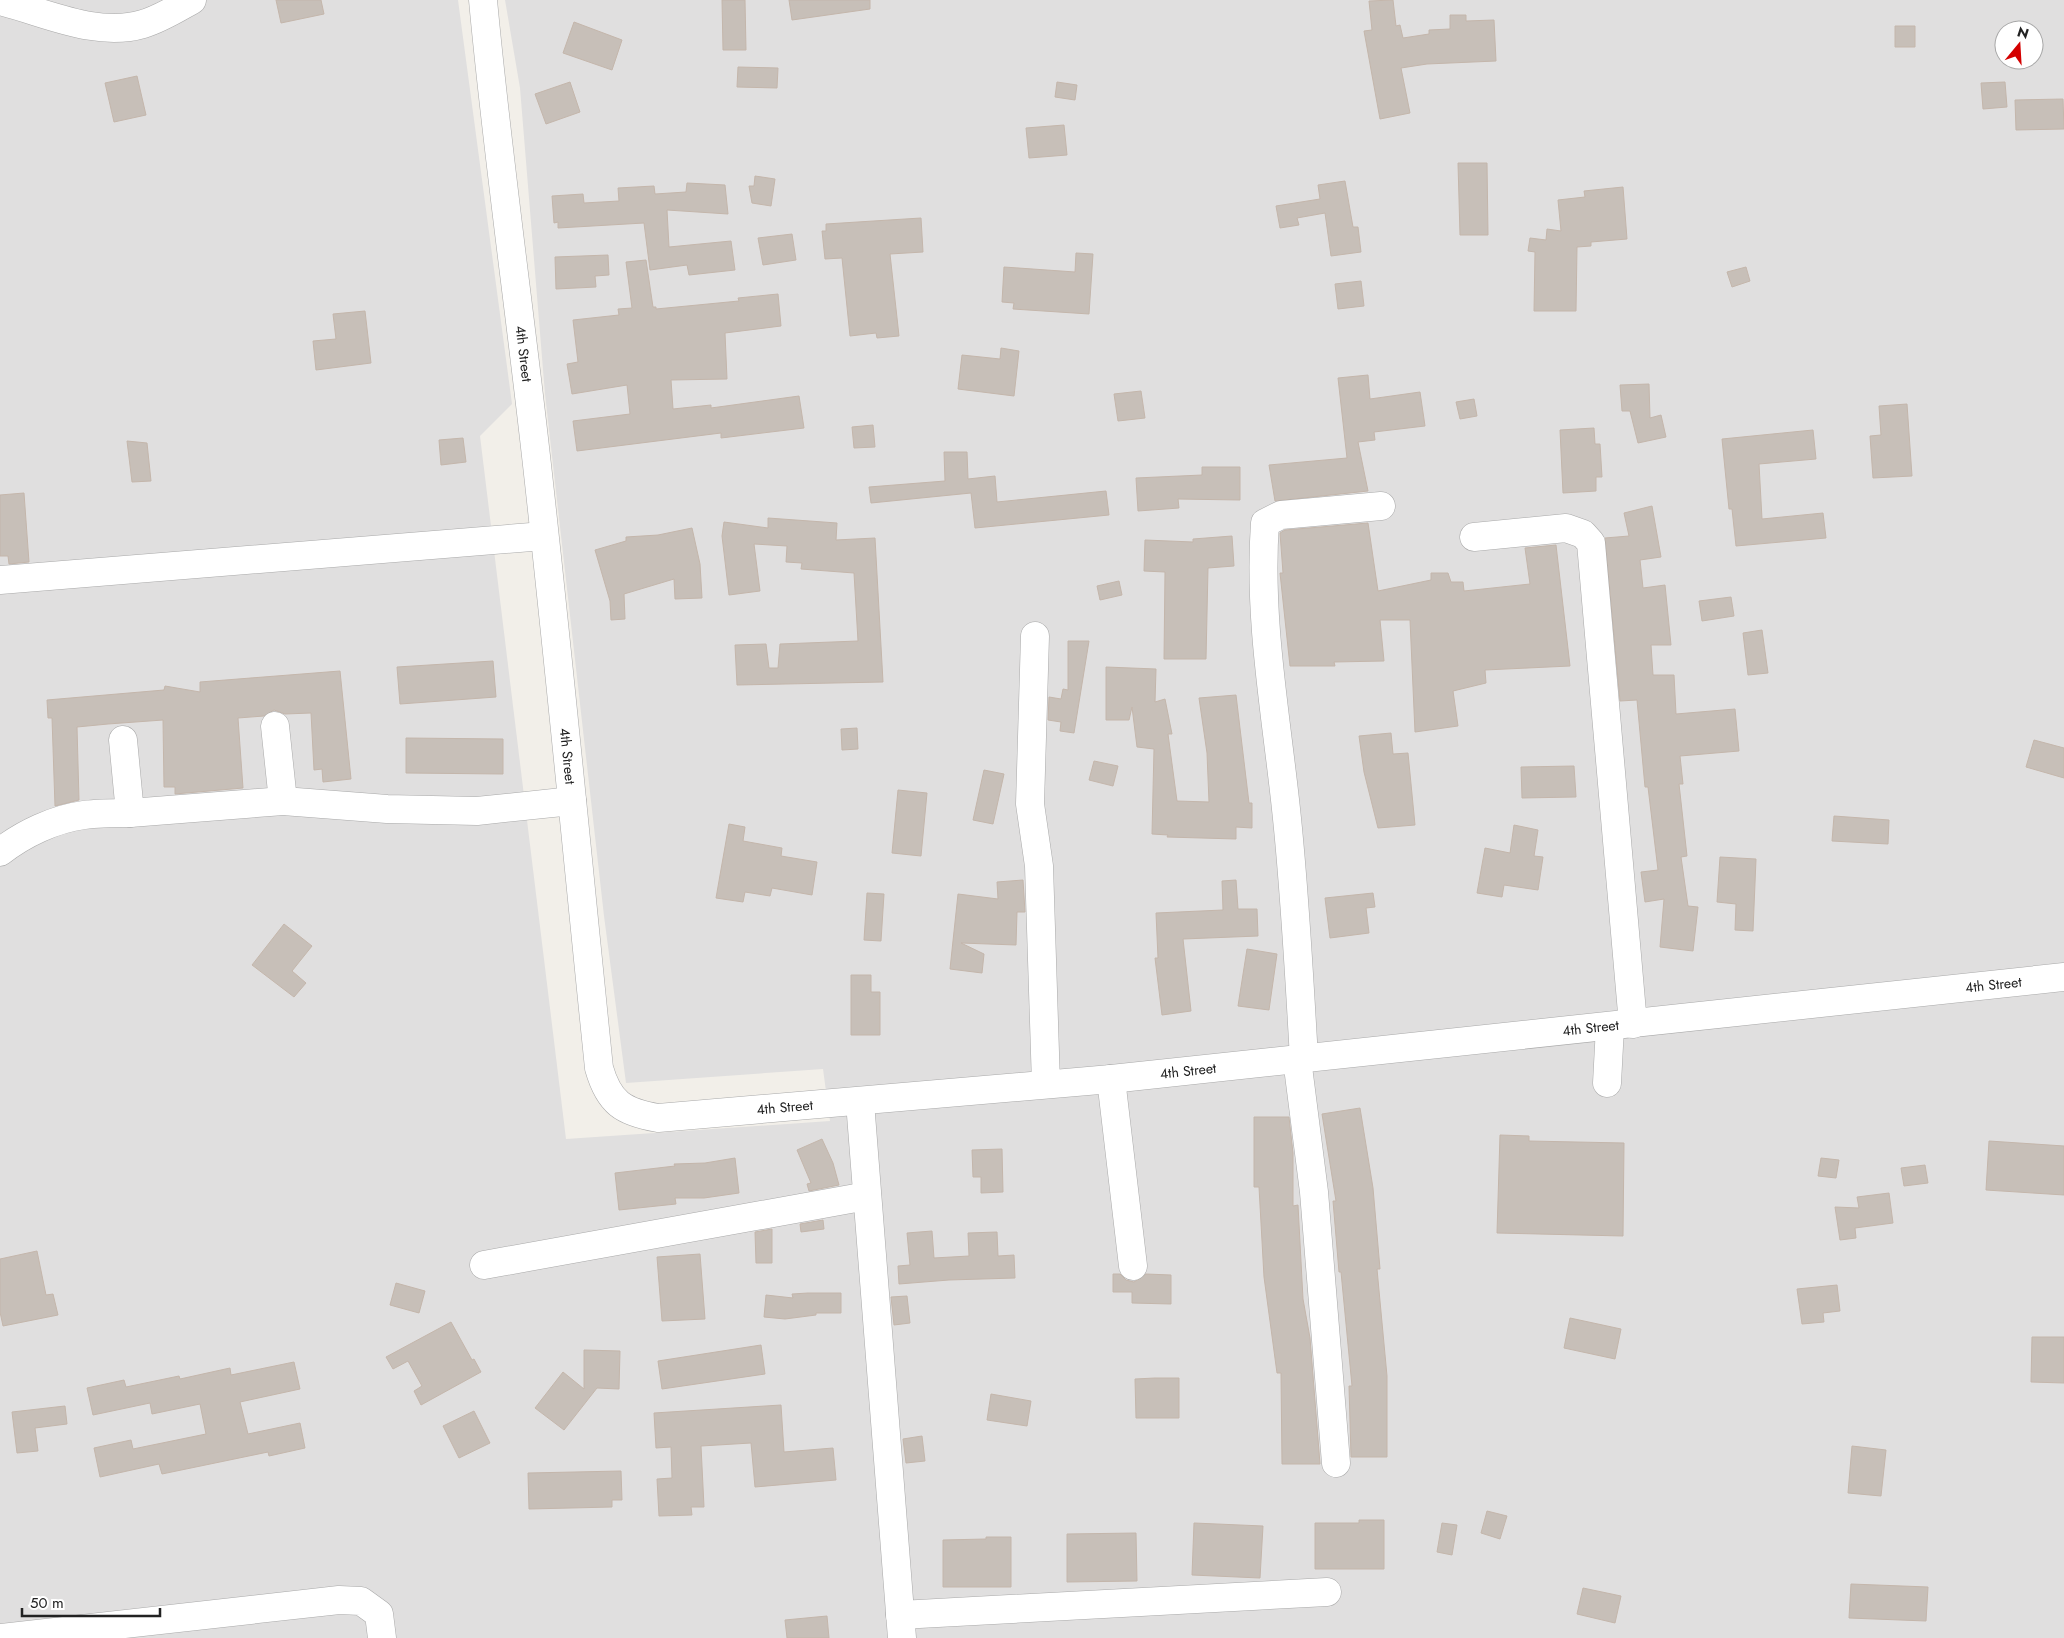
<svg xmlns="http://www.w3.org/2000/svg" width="2064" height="1638" viewBox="0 0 2064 1638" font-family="Jost,sans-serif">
	<rect width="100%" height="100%" fill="#f2efe9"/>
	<!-- residential -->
	<path fill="#e0dfdf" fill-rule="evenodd" d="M0 0H458L512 404 480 436 566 1139 830 1121 823 1069 626 1083 604 916 545 394 520 88 505 0H2064V1638H0ZM2004 30H2034V60H2004Z"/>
	<!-- building -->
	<path fill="#c7bfb8" stroke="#c4b6ab" d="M276 0H321L324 14 281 23Z
		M722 0H745L746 50H723Z
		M789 0H870V9L792 20Z
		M1393 0 1396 26 1400 25 1403 38 1429 34V30L1450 29V15H1466V21L1494 20 1496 61 1427 64 1401 68 1410 113 1380 119 1364 31 1372 30 1369 1Z
		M574 22 622 40 612 70 563 53Z
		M1895 26H1915V47H1895Z
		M738 67 778 68 777 88 737 87Z
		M137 76 146 115 114 122 105 83Z
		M570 82 580 112 546 124 535 94Z
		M1057 82 1077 85 1075 100 1055 97Z
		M2005 82 2007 107 1983 109 1981 83Z
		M2063 99 2064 129 2016 130 2015 100Z
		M1064 125 1067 155 1029 158 1026 128Z
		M1458 163H1487L1488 235H1460Z
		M755 176 775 179 771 206 752 203 749 186H754Z
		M1345 181 1353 227H1358L1361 252 1331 256 1325 213 1297 218 1299 225 1280 228 1276 206 1320 199 1318 185Z
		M687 183 725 185 728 214 667 210 669 247 731 241 735 270 689 275 687 265 650 270 644 223 558 228V222L554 223 552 196 583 194 584 203 619 201 618 188 654 186 655 194 686 192Z
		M1623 187 1627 239 1591 242V246L1577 247 1576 311H1534L1535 252 1528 251 1530 238 1546 240 1547 229 1561 231 1558 200 1585 197 1584 191Z
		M921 218 923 252 890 254 899 336 877 338 876 333 850 336 842 258 825 259 822 231H826V224Z
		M792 234 796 260 763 265 758 238Z
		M1076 253 1093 254 1089 314 1013 309 1014 303 1002 302 1004 267 1075 272Z
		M608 255 609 275 595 276 596 287 556 289 555 257Z
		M646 260 653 307H656V309L739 301 738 298 778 294 781 326 725 333 727 379 671 380 673 409 711 405V408L799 396 804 428 721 438V433L577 451 573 421 630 414 627 385 572 394 567 364 578 362 573 320 619 315 618 309 632 308 626 262Z
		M1746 267 1750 281 1732 287 1727 272Z
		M1361 281 1364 306 1338 309 1335 284Z
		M365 311 371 363 316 370 313 341 336 339 333 314Z
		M1001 348 1019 351 1014 396 958 389 962 355 1000 359Z
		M1368 375 1370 399 1420 392 1425 426 1374 432 1375 440 1358 442 1368 491 1275 501 1269 465 1347 458 1338 378Z
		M1649 384 1650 418 1661 415 1666 437 1638 443 1630 411H1622L1620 385Z
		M1141 391 1145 418 1118 421 1114 394Z
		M1474 399 1477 416 1460 419 1456 402Z
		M1907 404 1912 476 1873 478 1870 436 1881 435 1879 406Z
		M873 425 875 447 854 448 852 427Z
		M1594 428 1595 444H1600L1602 477H1596V491L1563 493 1560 430Z
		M1813 430 1816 459 1759 464 1762 519 1823 513 1826 538 1736 546 1732 509H1729L1722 439Z
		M463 438 466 462 441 465 439 440Z
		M127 441 147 443 151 481 132 482Z
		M944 452H967L968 479 995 476 997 502 1106 491 1109 515 975 528 971 493 871 503 869 487 945 481Z
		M1202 467H1240V500L1178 499 1179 508 1138 511 1136 478 1202 475Z
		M24 493 29 562 9 564 8 556H0V495Z
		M1652 506 1661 557 1640 560 1643 588 1665 585 1671 645H1651L1653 675H1674L1676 714 1735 709 1739 751 1680 756 1683 784H1679L1687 856 1681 857 1688 906 1698 907 1693 951 1660 947 1664 899 1645 902 1641 872 1658 870 1648 787H1645L1637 700 1620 701 1605 538 1629 536 1624 513Z
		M768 518 837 523 836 540 875 538 883 682 737 685 735 645 766 644 769 668H778L780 644 858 641 854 573 801 569 802 563 786 562 787 546 754 544 760 591 729 595 722 536 724 522 768 528Z
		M1368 523 1378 591 1431 580V573H1448L1451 582H1463L1464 591 1530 584 1525 548 1556 545 1570 666 1485 670 1486 683 1453 691 1458 726 1415 732 1410 620H1380L1384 661 1334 662 1335 666H1290L1280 573H1283L1280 533 1285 530Z
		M692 528 700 564 702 598 675 599 674 579 624 594 625 619 611 620 610 601 595 550 626 541V537L658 535Z
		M1232 536 1234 566 1208 568 1206 659H1164L1165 572 1144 571 1145 540 1193 542V539Z
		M1119 581 1122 595 1100 600 1097 586Z
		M1731 597 1734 616 1702 621 1699 601Z
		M1762 630 1768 673 1748 675 1743 633Z
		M1068 641H1089L1074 733 1060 731 1061 722 1048 720 1049 697 1061 699 1063 689 1068 690Z
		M493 661 496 697 400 704 397 667Z
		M1106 667 1156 669 1155 702 1165 699 1172 734H1168L1177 801 1209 802 1207 753 1199 698 1236 695 1249 803H1252V828L1236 827V839L1167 837 1168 835 1152 834 1154 749 1137 747 1132 707 1129 720H1106Z
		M340 671 351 779 323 782 322 769 314 770 311 713 285 714 274 710 264 716 238 718 243 788 175 794V787H164L163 720 108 724 77 727 79 800 55 806 52 718H48L47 700 164 690 165 686 200 692V682Z
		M857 728 858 749 842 750 841 729Z
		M1391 733 1393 754 1408 753 1415 825 1378 828 1364 772 1359 736Z
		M406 738 503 739V774L406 773Z
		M2034 740 2064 748V778L2026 767Z
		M1094 761 1118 766 1113 786 1089 780Z
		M1574 766 1576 797 1522 798 1521 767Z
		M984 770 1004 774 993 824 973 820Z
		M898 790 927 793 921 856 892 853Z
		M1834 816 1889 820 1888 844 1832 841Z
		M729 824 745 827 743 841 782 848 781 856 817 862 812 895 772 888 770 896 745 892 743 902 716 898Z
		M1514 825 1538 830 1534 856 1543 857 1538 890 1504 885 1502 897 1477 893 1485 848 1510 853Z
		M1720 857 1756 859 1753 931 1735 930 1736 904 1717 902Z
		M1023 880 1025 912H1017L1016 945 961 943 984 954 982 973 950 969 958 894 998 899 997 882Z
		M1236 880 1238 909H1257L1258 936 1183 939 1191 1011 1162 1015 1155 958H1158L1156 913 1223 910 1222 881Z
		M867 893 884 894 881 941 864 940Z
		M1373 893 1375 907 1366 908 1369 933 1330 938 1325 898Z
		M284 924 312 946 292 971 306 983 294 997 252 965Z
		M1247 949 1277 954 1269 1010 1238 1006Z
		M851 975H871V992H880V1035H851Z
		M1360 1108 1373 1188 1380 1269H1377L1387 1376V1457H1351L1349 1386H1352L1341 1272H1339L1333 1201H1336L1322 1114Z
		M1254 1117H1289L1293 1153V1206L1298 1205 1303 1299 1310 1338 1320 1464H1282L1281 1373H1277L1264 1277 1259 1187H1254Z
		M1500 1135 1529 1136V1141L1624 1143 1623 1236 1497 1233Z
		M822 1139 833 1163 839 1185 809 1191 807 1184 811 1183 797 1150Z
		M1989 1141 2064 1146V1195L1986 1190Z
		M1002 1149 1003 1192 981 1193V1177H973L972 1150Z
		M735 1158 739 1193 704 1198H675L676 1204 619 1210 615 1173 675 1166 674 1164 705 1163Z
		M1821 1158 1839 1160 1836 1178 1818 1176Z
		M1925 1165 1928 1183 1904 1186 1901 1168Z
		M1889 1193 1893 1223 1855 1228 1856 1238 1840 1240 1835 1207 1859 1208 1857 1197Z
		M823 1220 824 1229 801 1232 800 1224Z
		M772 1229V1263H756L755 1232Z
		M932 1231 934 1258 969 1256 968 1233 997 1232 998 1256 1014 1255 1015 1278 949 1280 899 1284 898 1266 910 1265 907 1233Z
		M37 1251 46 1295 53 1294 58 1315 3 1326 0 1312V1259Z
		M700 1254 705 1319 662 1321 657 1257Z
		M1113 1274H1120L1126 1280 1134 1282 1146 1274 1171 1275V1304L1132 1303V1292H1113Z
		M396 1283 425 1291 419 1313 390 1305Z
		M1837 1285 1840 1311 1823 1313 1824 1322 1802 1324 1797 1289Z
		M808 1293H841V1313H816V1315L785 1319 764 1317 766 1295 793 1298 792 1294Z
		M907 1296 910 1323 894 1325 891 1297Z
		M1570 1318 1621 1329 1615 1359 1564 1348Z
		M451 1322 472 1360 474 1359 481 1372 421 1405 414 1391 422 1386 408 1361 393 1369 386 1357Z
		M2032 1337H2064V1383L2031 1382Z
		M761 1345 765 1374 662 1389 658 1361Z
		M584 1350 620 1351 619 1389 597 1388 564 1430 535 1408 563 1372 584 1389Z
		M294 1362 300 1389 240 1402 248 1434 300 1423 305 1448 269 1456 268 1452 162 1474 159 1464 100 1477 94 1448 131 1440 133 1449 206 1434 200 1404 152 1414 150 1403 93 1415 87 1388 124 1380 126 1387 179 1376 180 1379 230 1368 231 1375Z
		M1155 1378H1179V1418H1136L1135 1379Z
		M991 1394 1031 1401 1027 1426 987 1420Z
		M781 1405 784 1452 833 1448 836 1480 755 1487 751 1443 701 1446 704 1507H691L692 1515 659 1516 657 1479 672 1478 671 1447 656 1448 654 1413Z
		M65 1406 67 1424 35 1428 38 1451 17 1453 12 1412Z
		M474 1411 490 1443 459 1458 443 1426Z
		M922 1436 925 1461 906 1463 903 1439Z
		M1852 1446 1886 1450 1881 1496 1848 1493Z
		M621 1471 622 1500H612V1507L529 1509 528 1473Z
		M1487 1511 1507 1516 1500 1539 1481 1533Z
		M1359 1520H1384V1569H1315V1523H1359Z
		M1194 1523 1263 1526 1260 1578 1192 1575Z
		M1442 1523 1457 1525 1452 1555 1437 1552Z
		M1136 1533 1137 1581 1067 1582V1534Z
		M986 1537H1011V1587H943V1540L986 1539Z
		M1851 1584 1928 1587 1926 1621 1849 1618Z
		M1583 1588 1621 1596 1615 1623 1577 1614Z
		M827 1616 829 1638H787L785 1620Z"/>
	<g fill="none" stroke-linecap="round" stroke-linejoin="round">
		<defs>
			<g id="minor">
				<path id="s1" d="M483 0C497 152 519 304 536 456 559 660 578 864 599 1068 609 1103 623 1112 658 1118L1111 1079 2064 977"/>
				<path d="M0 1C45 12 96 38 143 24 160 19 176 9 192 0"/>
				<path d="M1474 537 1566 528 1583 534 1591 543 1633 1024"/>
				<path d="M0 580 544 536"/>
				<path d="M1035 636 1030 804 1039 866 1046 1084"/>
				<path d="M275 726 283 801"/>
				<path d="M123 740 130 813 283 801 387 809 477 811 572 801"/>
				<path d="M0 852C23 834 54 819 84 815 99 813 115 813 130 813"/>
				<path d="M1304 1058C1299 975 1295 892 1286 809 1276 714 1258 619 1265 523L1281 515 1381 506"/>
				<path d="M1297 1059 1314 1192 1336 1463"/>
				<path d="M1111 1079 1133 1266"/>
				<path d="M1607 1083 1610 1027"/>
				<path d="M860 1102 902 1638"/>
				<path d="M484 1265 867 1196"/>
				<path d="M900 1615 1327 1592"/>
				<path d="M0 1638 339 1600 361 1601 379 1614 382 1638"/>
			</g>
		</defs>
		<!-- minor casing -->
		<use href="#minor" stroke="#a9a9a9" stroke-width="29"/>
		<!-- minor -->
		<use href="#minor" stroke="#fff" stroke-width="28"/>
	</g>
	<g text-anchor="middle" stroke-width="4.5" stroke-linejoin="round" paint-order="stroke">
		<!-- street labels -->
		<g font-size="14" fill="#222" stroke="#fff">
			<text dy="5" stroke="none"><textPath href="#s1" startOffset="356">4th Street</textPath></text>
			<text dy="5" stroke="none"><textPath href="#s1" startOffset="761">4th Street</textPath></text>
			<text dy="5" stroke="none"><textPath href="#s1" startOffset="2500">4th Street</textPath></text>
			<text dy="5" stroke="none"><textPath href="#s1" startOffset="2095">4th Street</textPath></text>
			<text dy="5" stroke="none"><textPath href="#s1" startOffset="1690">4th Street</textPath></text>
			<text dy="5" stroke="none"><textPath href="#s1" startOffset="1285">4th Street</textPath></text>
		</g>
	</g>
	<!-- north arrow -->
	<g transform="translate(2019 45) rotate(18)"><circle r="24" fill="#ffffff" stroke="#a7a7a7"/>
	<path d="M0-4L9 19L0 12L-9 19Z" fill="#d40000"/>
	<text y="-8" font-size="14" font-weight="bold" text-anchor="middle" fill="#222222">N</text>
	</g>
	<!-- scale -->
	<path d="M22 1608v8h138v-8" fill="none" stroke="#222222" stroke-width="2.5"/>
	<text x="30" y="1608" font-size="15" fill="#222222" stroke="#ffffff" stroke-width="4" paint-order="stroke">50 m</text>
</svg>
